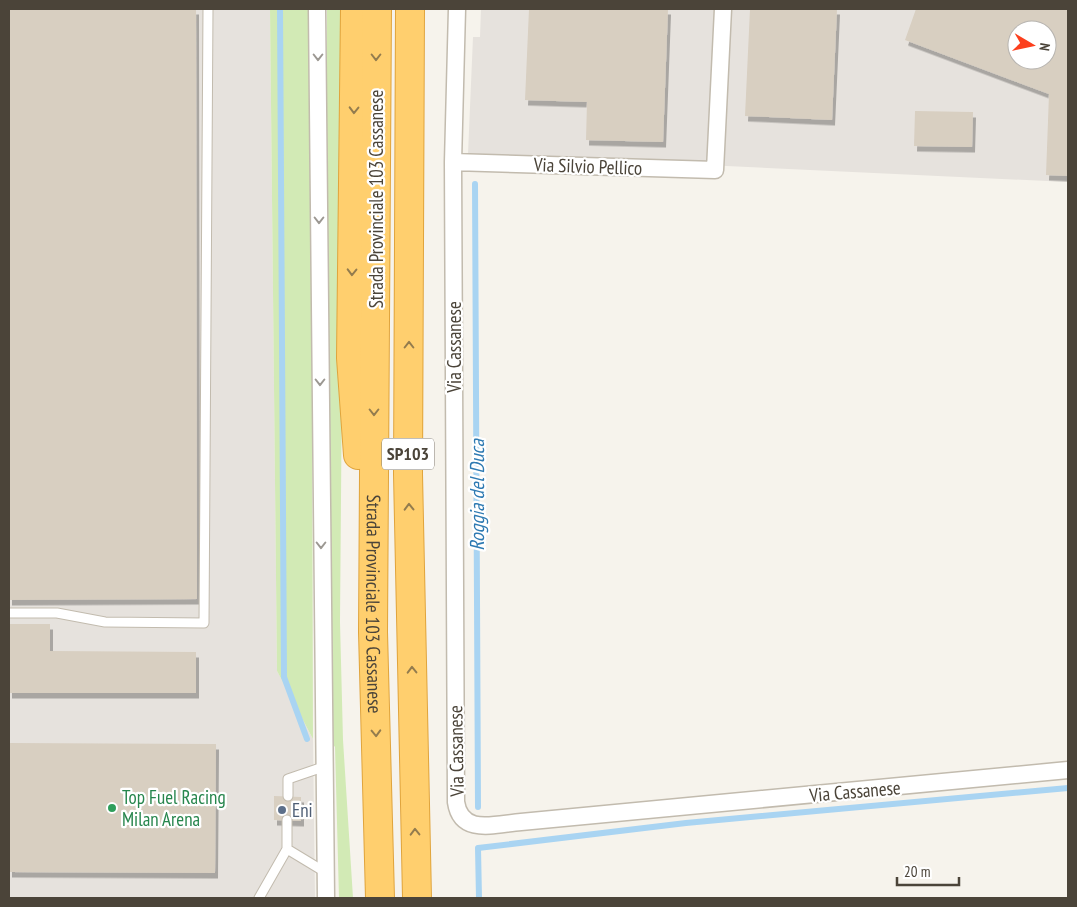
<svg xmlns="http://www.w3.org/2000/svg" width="1077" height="907" viewBox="0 0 1077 907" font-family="'PT Sans Narrow',sans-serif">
	<defs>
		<filter id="shadow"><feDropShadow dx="3" dy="5.5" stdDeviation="0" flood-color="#0004"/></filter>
	</defs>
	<rect width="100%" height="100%" fill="#f6f3ec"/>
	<!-- industrial -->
	<path fill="#e6e2dd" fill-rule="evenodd" d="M9 9H270L277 671 313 739 315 898H9Z
		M481 9H1068V182L468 154 473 37H480ZM1017 30H1047V60H1017Z"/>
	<!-- green -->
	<path fill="#d2eab5" d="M270 9H311L313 739 277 671Z
		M327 9H345L340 622 343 740 353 898H339L335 747 327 737Z"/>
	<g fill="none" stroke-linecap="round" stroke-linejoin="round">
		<!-- stream -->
		<path stroke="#a9d4f2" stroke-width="6" d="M280 9 284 677 307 739
			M475 184 478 807
			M479 898 478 848 686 823 1068 788"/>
	</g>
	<!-- building -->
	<path fill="#d8cfc1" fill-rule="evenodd" filter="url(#shadow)" d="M9 9H196L197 599 9 600Z
		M529 9H668L663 142 586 140 587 102 525 100Z
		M750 9H837L832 120 745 116Z
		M916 9H1068V176L1046 175 1049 94 905 40ZM1017 30H1047V60H1017Z
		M915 111 973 112 972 147 914 146Z
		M9 624H50V651L196 652V693H9Z
		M9 743 216 744 215 873 9 872Z
		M274 796 301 797V821L274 820Z"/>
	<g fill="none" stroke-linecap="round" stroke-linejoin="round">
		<defs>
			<path id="lane" d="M9 613H57L105 622 204 623 208 9
				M288 796V779L323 767
				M287 820V849L325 872
				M259 898 287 849"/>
			<path id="street" d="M317 9 326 898
				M457 9 453 162 715 170 723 9
				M453 162 456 802C461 836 495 824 521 822L1068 770"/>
			<g id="highway">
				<path d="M355 9 351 358 358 455"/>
				<path id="s1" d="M377 9 373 632 380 898"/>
				<path d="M410 9 408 474 417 898"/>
			</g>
		</defs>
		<!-- lane casing -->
		<use href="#lane" stroke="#c2bbae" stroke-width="11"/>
		<!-- street casing -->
		<use href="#street" stroke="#c2bbae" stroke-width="19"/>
		<!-- highway casing -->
		<use href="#highway" stroke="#e0a43c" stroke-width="30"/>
		<!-- lane -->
		<use href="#lane" stroke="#fff" stroke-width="9"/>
		<!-- street -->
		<use href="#street" stroke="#fff" stroke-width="16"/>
		<!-- highway -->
		<use href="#highway" stroke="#ffcf6e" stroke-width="28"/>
	</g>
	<!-- one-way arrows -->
	<defs><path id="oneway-chevron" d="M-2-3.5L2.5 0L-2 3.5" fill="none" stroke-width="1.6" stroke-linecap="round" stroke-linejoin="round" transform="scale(1.25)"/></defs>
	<g stroke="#9c9892">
		<use href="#oneway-chevron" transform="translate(318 57) rotate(90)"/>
		<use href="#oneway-chevron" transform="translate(319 220) rotate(90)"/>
		<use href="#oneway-chevron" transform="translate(320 382) rotate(90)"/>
		<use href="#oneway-chevron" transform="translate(321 545) rotate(90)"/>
	</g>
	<g stroke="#937c4e">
		<use href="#oneway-chevron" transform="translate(376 57) rotate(90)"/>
		<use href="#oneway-chevron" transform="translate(354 110) rotate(91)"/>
		<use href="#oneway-chevron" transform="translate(352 272) rotate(91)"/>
		<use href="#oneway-chevron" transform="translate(409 345) rotate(-90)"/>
		<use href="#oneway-chevron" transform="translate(374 412) rotate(90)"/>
		<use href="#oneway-chevron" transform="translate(409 507) rotate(-91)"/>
		<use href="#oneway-chevron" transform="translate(412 670) rotate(-91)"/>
		<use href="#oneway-chevron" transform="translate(376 733) rotate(88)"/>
		<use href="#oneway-chevron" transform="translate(415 832) rotate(-91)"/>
	</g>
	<!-- markers -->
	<circle fill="#2e9e5b" stroke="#fff" stroke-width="2" cx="112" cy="808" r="5"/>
	<circle fill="#5c6f8a" stroke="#fff" stroke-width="2" cx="282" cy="810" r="5"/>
	<g text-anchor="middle" stroke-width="4.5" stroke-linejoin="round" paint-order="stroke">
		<!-- shield labels -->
		<rect fill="#fff" stroke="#817c74" stroke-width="1" x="382" y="438.5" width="52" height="31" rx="4"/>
		<g font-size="18" font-weight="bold" fill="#4b4439">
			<text x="408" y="460">SP103</text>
		</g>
		<!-- street labels -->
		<g font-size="19" fill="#4b4439" stroke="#fff">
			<text transform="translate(588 166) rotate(2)" y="7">Via Silvio Pellico</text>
			<text transform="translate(376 199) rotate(-90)" y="7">Strada Provinciale 103 Cassanese</text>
			<text transform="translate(454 347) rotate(-90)" y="7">Via Cassanese</text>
			<text dy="7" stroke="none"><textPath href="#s1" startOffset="595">Strada Provinciale 103 Cassanese</textPath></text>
			<text transform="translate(456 751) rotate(-91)" y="7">Via Cassanese</text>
			<text transform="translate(855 791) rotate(-5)" y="7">Via Cassanese</text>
		</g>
		<!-- leisure labels -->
		<g font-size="19" fill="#27864d" stroke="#fff" text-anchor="start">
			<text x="122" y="804">Top Fuel Racing<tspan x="122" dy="22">Milan Arena</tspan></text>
		</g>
		<!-- service labels -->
		<g font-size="19" fill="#4e5e75" stroke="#fff" text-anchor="start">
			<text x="292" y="817">Eni</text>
		</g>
		<!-- water labels -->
		<g font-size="20" font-style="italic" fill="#2e7ab2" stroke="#fff">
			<text transform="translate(477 495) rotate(-90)" y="7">Roggia del Duca</text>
		</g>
	</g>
	<!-- border -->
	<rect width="1077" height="907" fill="none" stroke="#4b4439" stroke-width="20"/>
	<!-- north arrow -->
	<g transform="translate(1032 45) rotate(99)"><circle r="24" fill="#ffffff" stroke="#b7b4b0"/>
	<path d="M0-4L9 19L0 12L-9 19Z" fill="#fc3f1d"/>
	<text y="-8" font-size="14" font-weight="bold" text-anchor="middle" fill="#4b4439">N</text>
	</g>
	<!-- scale -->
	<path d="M897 877v8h62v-8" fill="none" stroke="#4b4439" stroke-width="2.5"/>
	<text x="904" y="877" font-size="15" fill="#4b4439" stroke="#ffffff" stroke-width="4" paint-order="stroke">20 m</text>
</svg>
